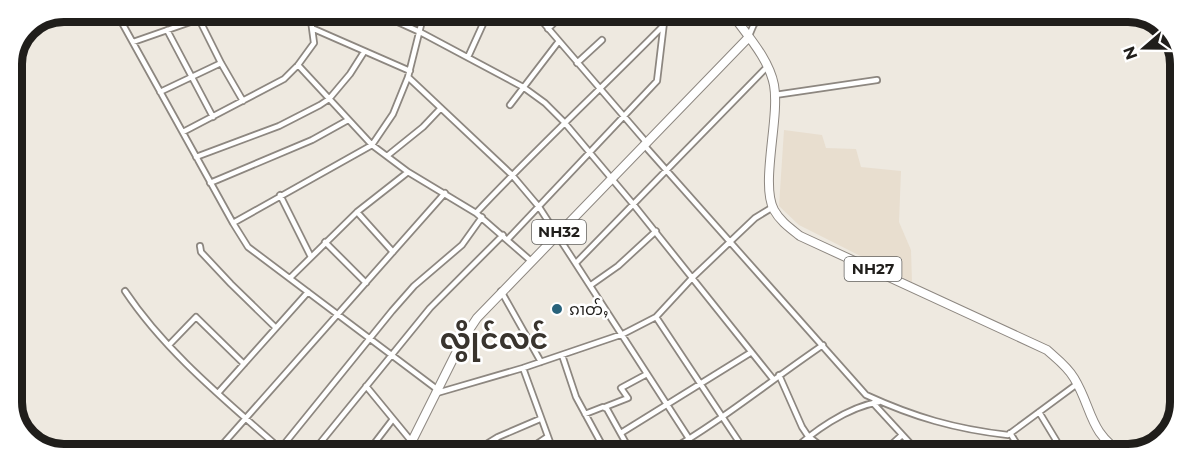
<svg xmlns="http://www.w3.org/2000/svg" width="1192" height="467" viewBox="0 0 1192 467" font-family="Montserrat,'Noto Sans Myanmar',sans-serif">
	<rect width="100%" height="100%" fill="#eee9e0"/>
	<!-- built -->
	<path fill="#e8decf" d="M784 130 822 135 826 148 856 149 861 167 901 171 899 222 911 250 912 282 799 225 779 206Z"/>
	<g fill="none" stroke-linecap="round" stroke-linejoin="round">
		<defs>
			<path id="street" d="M116 12 233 223 248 247 438 390
				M378 13 420 32 523 87 545 103 564 122 633 204 773 379
				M535 13 646 142
				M199 19 221 63 243 101
				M314 29 410 71
				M548 29 564 13
				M167 30 213 117
				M748 38 754 24 769 14
				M133 42 199 19 205 12
				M468 57 488 13
				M577 63 602 40
				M298 65 372 145 408 172 476 213 531 261
				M408 77 512 175 539 207 699 454
				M160 92 221 63
				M775 95 877 80
				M510 105 559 41
				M183 132 284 79 298 65 314 43 310 13
				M644 145 866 395C914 417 955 429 1008 435L1077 384
				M387 156 423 127 441 108
				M196 157 279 126 320 105 329 99 350 74 364 52
				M210 183 312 140 348 120
				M280 195 311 257
				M357 212 393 252
				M476 213C536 149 601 89 663 26
				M233 223 372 145 393 114 408 77 424 13
				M508 239 657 81 665 14
				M325 242 366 283
				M200 246 201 252 231 284 276 328
				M576 263 767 67
				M290 278 357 212 408 172
				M591 285 618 266 656 231
				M125 291C167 354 229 403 285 453
				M501 291 541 362
				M656 317 747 454
				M169 345 196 317 244 364
				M562 355 576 397 607 454
				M523 368 554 453
				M779 375 802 427 808 436 831 454
				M366 386 412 442
				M218 393 308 292
				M437 393 523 368 623 334 656 317 693 277 755 218 773 207
				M873 403 920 454
				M605 407 628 398 621 388 647 374
				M1039 412 1065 455
				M585 414 603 407 607 409 632 454
				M621 433 750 353
				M1010 433 1024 455
				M215 453 445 193
				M277 453 392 311 414 286 462 245 482 217
				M312 453 430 308 503 235
				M367 453 393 419
				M472 453 498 437 540 419
				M523 453 547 437
				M664 454C720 422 770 381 823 345
				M789 454C812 432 847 407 879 402
				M881 454 902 435"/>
			<path id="highway" d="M732 14C747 35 769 59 774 85 780 118 760 184 774 210 780 221 790 228 800 236L1047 350C1057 359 1067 366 1074 378 1093 409 1088 433 1125 455
				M406 453 463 339 477 318 748 38"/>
		</defs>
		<!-- street casing -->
		<use href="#street" stroke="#8d8780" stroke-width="8"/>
		<!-- highway casing -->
		<use href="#highway" stroke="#8d8780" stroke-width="10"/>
		<!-- street -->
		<use href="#street" stroke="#fff" stroke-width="4.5"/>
		<!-- highway -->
		<use href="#highway" stroke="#fff" stroke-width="8"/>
	</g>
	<!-- markers -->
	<circle fill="#28627b" stroke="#fff" stroke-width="2" cx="557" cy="309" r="6"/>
	<g text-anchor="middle" stroke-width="5" stroke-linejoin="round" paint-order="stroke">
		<!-- shield labels -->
		<g fill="#fff" stroke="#63625f" stroke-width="1.5">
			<rect x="532" y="220" width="54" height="24" rx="4.5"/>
			<rect x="844.5" y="257" width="57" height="24" rx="4.5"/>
		</g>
		<g font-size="15" font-weight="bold" fill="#201e1b">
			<text x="559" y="237">NH32</text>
			<text x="873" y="274">NH27</text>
		</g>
		<!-- poi labels -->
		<g font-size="16" fill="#201e1b" stroke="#fff" text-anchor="start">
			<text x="569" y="315">ၵၢတ်ႇ</text>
		</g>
		<!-- town labels -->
		<g font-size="28" font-weight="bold" fill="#39342e" stroke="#fff">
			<text x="494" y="349">လွိုင်လင်</text>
		</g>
	</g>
	<!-- crop -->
	<path d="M0 0H1192V467H0ZM64 22H1128A42 42 0 0 1 1170 64V402A42 42 0 0 1 1128 444H64A42 42 0 0 1 22 402V64A42 42 0 0 1 64 22Z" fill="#fff" fill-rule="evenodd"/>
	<path fill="none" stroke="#201e1b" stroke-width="8" d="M64 22H1128A42 42 0 0 1 1170 64V402A42 42 0 0 1 1128 444H64A42 42 0 0 1 22 402V64A42 42 0 0 1 64 22Z"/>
	<!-- north arrow -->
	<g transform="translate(1144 48) rotate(250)" stroke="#ffffff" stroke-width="4.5" paint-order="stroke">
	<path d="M0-4.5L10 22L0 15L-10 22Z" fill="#201e1b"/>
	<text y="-9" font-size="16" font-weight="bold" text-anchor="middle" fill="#201e1b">N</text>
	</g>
</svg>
